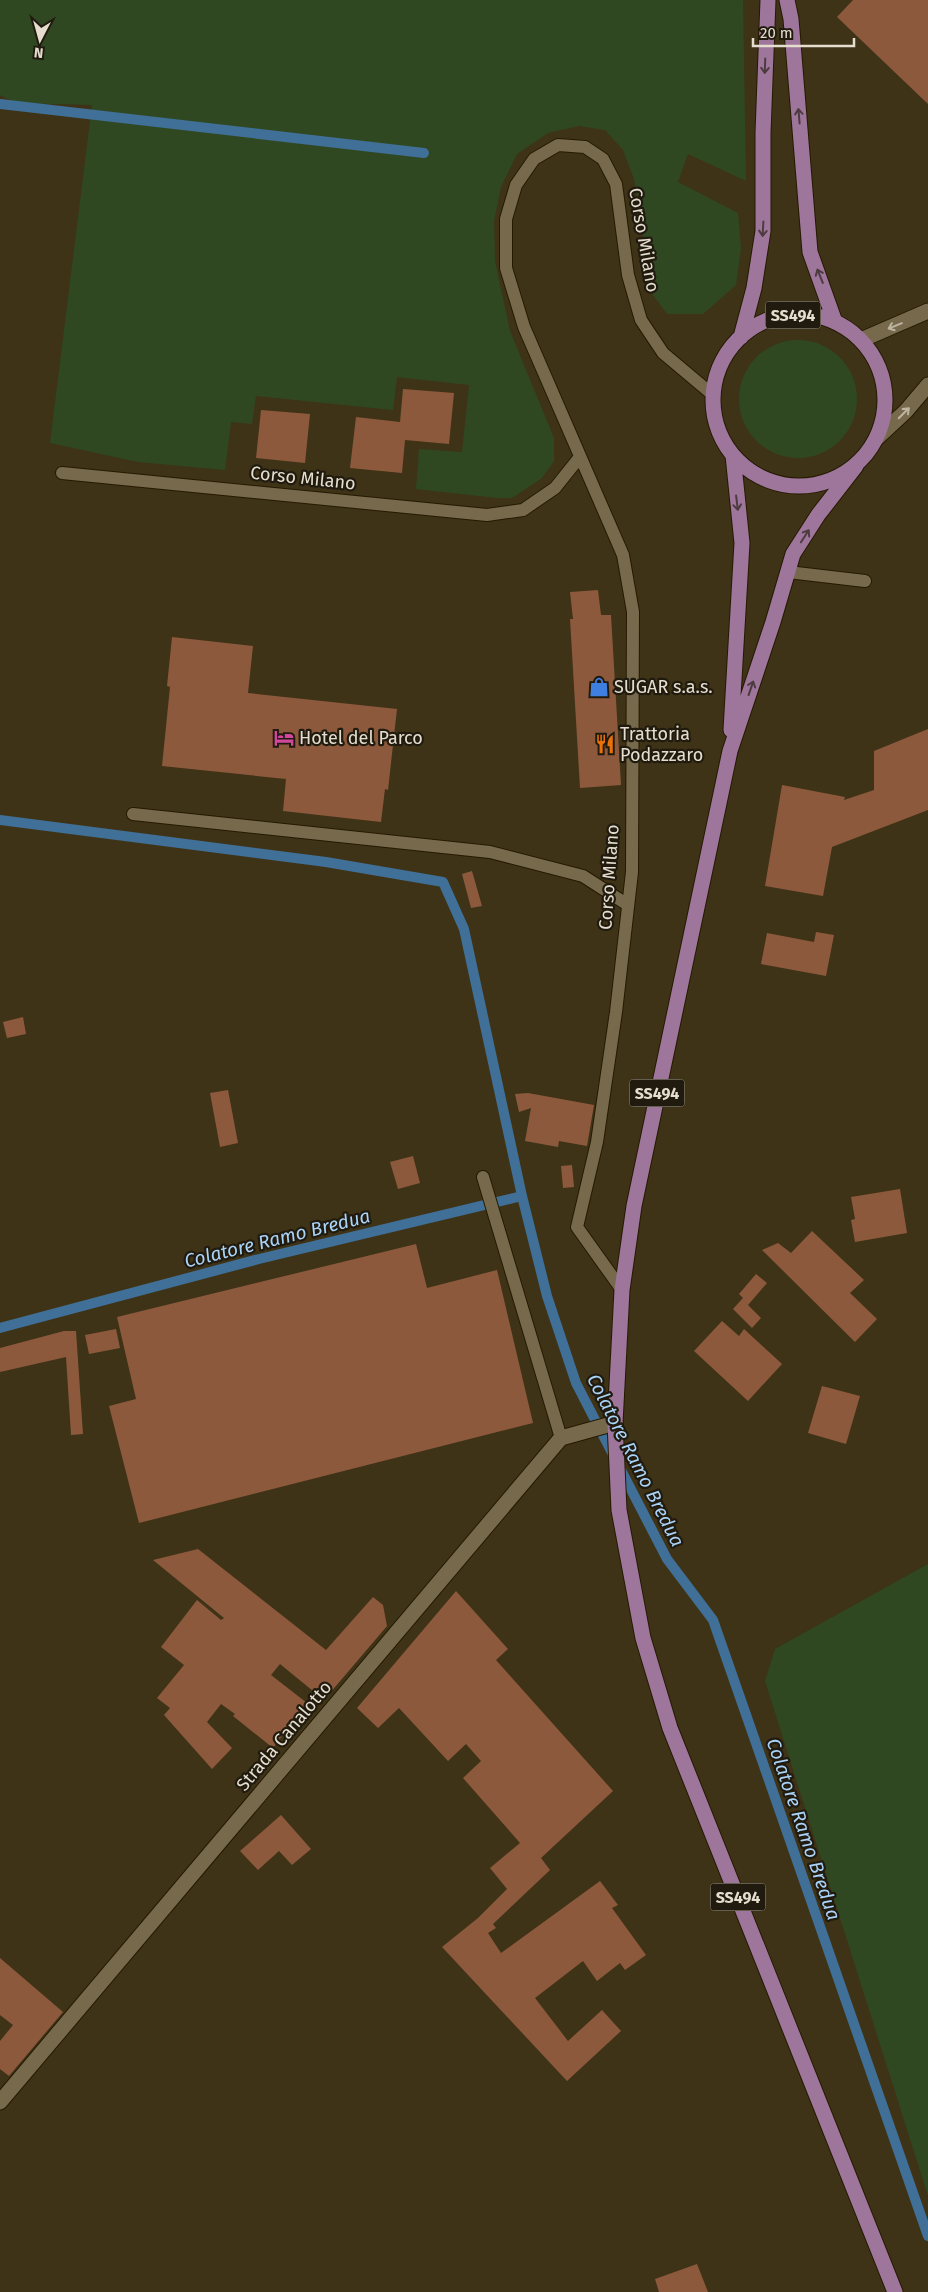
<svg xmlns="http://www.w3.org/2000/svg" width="928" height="2292" viewBox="0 0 928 2292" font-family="'Fira Sans',sans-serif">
	<rect width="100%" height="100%" fill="#3e3317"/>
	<!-- green -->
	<path fill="#2f4822" d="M0 0H743L746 181 688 154 678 182 738 213 741 248 736 285 703 314H667L653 295 634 179 623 150 605 130 579 126 548 133 517 154 501 187 494 221 495 261 510 331 554 438V461L542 478 512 498H497L416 489 419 449 462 452 469 385 397 377 393 410 256 396 252 424 231 422 225 470 138 462 50 443 92 105 16 103 0 95Z
		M739 399a59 59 0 1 1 118 0a59 59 0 1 1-118 0Z
		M928 1564V2196L765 1681 775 1649Z"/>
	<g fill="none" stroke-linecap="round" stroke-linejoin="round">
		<!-- stream -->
		<path stroke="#406f97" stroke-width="10" d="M0 104 424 153
			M0 820 326 862 443 882 464 929 522 1196 547 1296 576 1383 667 1559 713 1620 928 2236
			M0 1328 259 1259 522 1196"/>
	</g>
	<!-- building -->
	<path fill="#8d593c" d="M853 0H928V104L837 17Z
		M403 389 454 393 449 444 405 440 402 473 350 468 356 417 400 422Z
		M261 410 310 414 305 463 256 458Z
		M598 590 601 615H611L621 785 580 788 570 619H573L570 592Z
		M172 637 253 646 248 693 397 709 388 790 385 789 381 822 283 811 286 779 162 766 170 687 167 686Z
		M928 729V810L832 847 823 896 765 886 782 785 845 797 844 800 874 790V751Z
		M472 871 482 906 471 908 462 874Z
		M816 932 834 935 826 976 761 964 767 933 814 942Z
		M23 1017 26 1034 7 1038 3 1022Z
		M228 1090 238 1143 220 1147 210 1093Z
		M528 1093 594 1105 587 1146 559 1141 558 1147 525 1141 531 1108 519 1112 515 1094Z
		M413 1156 420 1183 398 1189 390 1162Z
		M572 1165 574 1187 563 1188 561 1166Z
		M900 1189 907 1233 855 1242 851 1220 855 1219 851 1197Z
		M812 1231 864 1280 850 1293 877 1319 855 1342 762 1250 778 1243 791 1253Z
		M416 1244 427 1288 497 1270 533 1423 139 1523 109 1406 136 1399 117 1317Z
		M756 1274 767 1283 748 1305 761 1318 752 1328 733 1309 743 1298 739 1294Z
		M722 1321 739 1336 744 1329 782 1364 748 1401 694 1351Z
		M116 1329 120 1348 89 1354 85 1335Z
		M64 1331H76L83 1434 71 1435 66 1357 0 1372V1348Z
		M822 1386 860 1396 846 1444 808 1433Z
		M198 1549 326 1650 373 1597 383 1605 387 1626 324 1700 280 1664 271 1675 307 1703 273 1748 233 1716 235 1714 221 1704 207 1722 232 1748 212 1769 164 1715 170 1708 157 1698 184 1665 161 1647 197 1600 221 1620 224 1618 153 1560Z
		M456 1591 508 1649 496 1660 613 1791 541 1858 550 1870 493 1924 496 1928 488 1933 501 1953 600 1881 618 1905 612 1908 646 1955 625 1970 620 1963 597 1981 583 1961 535 1998 568 2041 602 2010 621 2031 567 2081 442 1947 478 1918 507 1889 490 1868 520 1843 463 1778 481 1761 466 1744 448 1761 399 1708 378 1728 357 1708Z
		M281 1815 311 1849 292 1865 279 1851 258 1870 240 1851Z
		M0 1958 63 2012 9 2076 0 2069V2041L13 2025 0 2015Z
		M697 2264 708 2292H659L655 2279Z"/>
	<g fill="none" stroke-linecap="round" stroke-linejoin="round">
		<defs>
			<path id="service" d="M62 473 487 515 523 510 555 488 579 458
				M788 572 865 581
				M133 814 490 852 583 876 628 905
				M483 1177 561 1438
				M622 1290 577 1227 597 1142 616 1012 632 872 633 612 623 555 524 327 506 268V219L516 185 534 159 558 145 585 147 603 159 616 184 628 275 641 320 663 353 713 395"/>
			<path id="minor" d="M0 2102 561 1438 615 1423"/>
			<path id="secondary" d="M861 340 928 311
				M878 437 906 411 928 385"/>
			<path id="primary" d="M787 0 791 19 810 252 835 322
				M713 400a86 86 0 1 1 172 0a86 86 0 1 1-172 0Z
				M741 337 754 288 763 231V133L768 0
				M856 466 818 515 793 554 773 622 730 751 634 1206 622 1290 615 1423 619 1510 643 1638 670 1728 895 2292
				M731 730 742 543 733 455"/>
		</defs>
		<!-- service casing -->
		<use href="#service" stroke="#251a00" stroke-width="14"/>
		<!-- minor casing -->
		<use href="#minor" stroke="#251a00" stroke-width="17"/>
		<!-- secondary casing -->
		<use href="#secondary" stroke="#251a00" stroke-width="17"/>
		<!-- primary casing -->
		<use href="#primary" stroke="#251a00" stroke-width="17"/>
		<!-- service -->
		<use href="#service" stroke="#76694c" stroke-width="12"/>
		<!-- minor -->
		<use href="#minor" stroke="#76694c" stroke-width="15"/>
		<!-- secondary -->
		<use href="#secondary" stroke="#76694c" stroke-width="15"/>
		<!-- primary -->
		<use href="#primary" stroke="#9e769c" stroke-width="15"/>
	</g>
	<!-- one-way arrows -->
	<defs><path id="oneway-shaft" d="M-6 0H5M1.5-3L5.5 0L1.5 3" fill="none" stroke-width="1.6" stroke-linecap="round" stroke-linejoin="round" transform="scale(1.25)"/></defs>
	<g stroke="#4d3b40">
		<use href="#oneway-shaft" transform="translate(765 66) rotate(92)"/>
		<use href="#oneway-shaft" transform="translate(799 116) rotate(-95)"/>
		<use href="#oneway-shaft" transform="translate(763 229) rotate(93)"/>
		<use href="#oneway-shaft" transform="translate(820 276) rotate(-112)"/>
		<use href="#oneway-shaft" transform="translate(737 503) rotate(83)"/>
		<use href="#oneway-shaft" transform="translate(805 536) rotate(-57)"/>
		<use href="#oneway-shaft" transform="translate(751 688) rotate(-71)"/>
	</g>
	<g stroke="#beb5a0">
		<use href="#oneway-shaft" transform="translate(895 326) rotate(158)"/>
		<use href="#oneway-shaft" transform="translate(904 413) rotate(-45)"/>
	</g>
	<!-- icons -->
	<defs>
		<symbol id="shop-bare" viewBox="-9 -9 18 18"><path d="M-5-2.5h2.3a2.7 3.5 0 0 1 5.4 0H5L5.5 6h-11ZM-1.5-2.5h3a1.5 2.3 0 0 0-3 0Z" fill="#3f7fe0" stroke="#211b0f" stroke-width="2.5" paint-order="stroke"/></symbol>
		<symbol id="hotel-bare" viewBox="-9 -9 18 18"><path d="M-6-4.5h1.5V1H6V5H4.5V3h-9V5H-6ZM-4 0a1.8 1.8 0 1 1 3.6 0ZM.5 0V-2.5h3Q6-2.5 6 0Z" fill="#d1479c" stroke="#211b0f" stroke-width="2.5" paint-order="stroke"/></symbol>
		<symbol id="restaurant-bare" viewBox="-9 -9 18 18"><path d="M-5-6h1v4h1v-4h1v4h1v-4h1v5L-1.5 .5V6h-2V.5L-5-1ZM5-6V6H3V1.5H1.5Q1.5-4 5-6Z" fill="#e8710a" stroke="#211b0f" stroke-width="2.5" paint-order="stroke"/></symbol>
	</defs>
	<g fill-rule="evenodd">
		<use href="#shop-bare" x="585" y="673" width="28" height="28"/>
		<use href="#hotel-bare" x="270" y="724" width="28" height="28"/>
		<use href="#restaurant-bare" x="591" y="730" width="28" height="28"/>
	</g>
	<g text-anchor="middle" stroke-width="4.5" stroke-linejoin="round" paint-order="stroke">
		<!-- shield labels -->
		<g fill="#211b0f" stroke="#aaa495" stroke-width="1">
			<rect x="765.5" y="301.5" width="55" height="27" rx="4"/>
			<rect x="629.5" y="1079.5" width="55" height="27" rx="4"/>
			<rect x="710.5" y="1883.5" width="55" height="27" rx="4"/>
		</g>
		<g font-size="16" font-weight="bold" fill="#e5dece">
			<text x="793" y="321">SS494</text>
			<text x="657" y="1099">SS494</text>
			<text x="738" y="1903">SS494</text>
		</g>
		<!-- street labels -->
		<g font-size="18" fill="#e5dece" stroke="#211b0f">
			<text transform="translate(644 240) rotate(80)" y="6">Corso Milano</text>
			<text transform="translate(303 478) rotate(6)" y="6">Corso Milano</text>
			<text transform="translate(609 877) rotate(-86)" y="6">Corso Milano</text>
			<text transform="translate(284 1736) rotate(-50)" y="6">Strada Canalotto</text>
		</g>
		<!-- poi labels -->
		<g font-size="18" fill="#e5dece" stroke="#211b0f" text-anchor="start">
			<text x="614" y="693">SUGAR s.a.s.</text>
			<text x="620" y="740">Trattoria<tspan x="620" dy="21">Podazzaro</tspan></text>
			<text x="299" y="744">Hotel del Parco</text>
		</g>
		<!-- water labels -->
		<g font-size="19" font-style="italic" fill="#aad3f8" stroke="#211b0f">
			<text transform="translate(277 1238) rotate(-14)" y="7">Colatore Ramo Bredua</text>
			<text transform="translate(636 1460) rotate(63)" y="7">Colatore Ramo Bredua</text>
			<text transform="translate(804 1829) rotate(71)" y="7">Colatore Ramo Bredua</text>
		</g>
	</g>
	<!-- north arrow -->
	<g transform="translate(40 40) rotate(186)" stroke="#211b0f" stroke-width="4" paint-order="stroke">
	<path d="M0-4L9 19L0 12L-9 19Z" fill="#e5dece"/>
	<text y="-8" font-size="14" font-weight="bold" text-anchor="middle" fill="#e5dece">N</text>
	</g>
	<!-- scale -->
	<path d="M753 38v8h101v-8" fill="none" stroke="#e5dece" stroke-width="2.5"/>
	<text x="760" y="38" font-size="15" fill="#e5dece" stroke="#211b0f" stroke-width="4" paint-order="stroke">20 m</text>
</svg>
